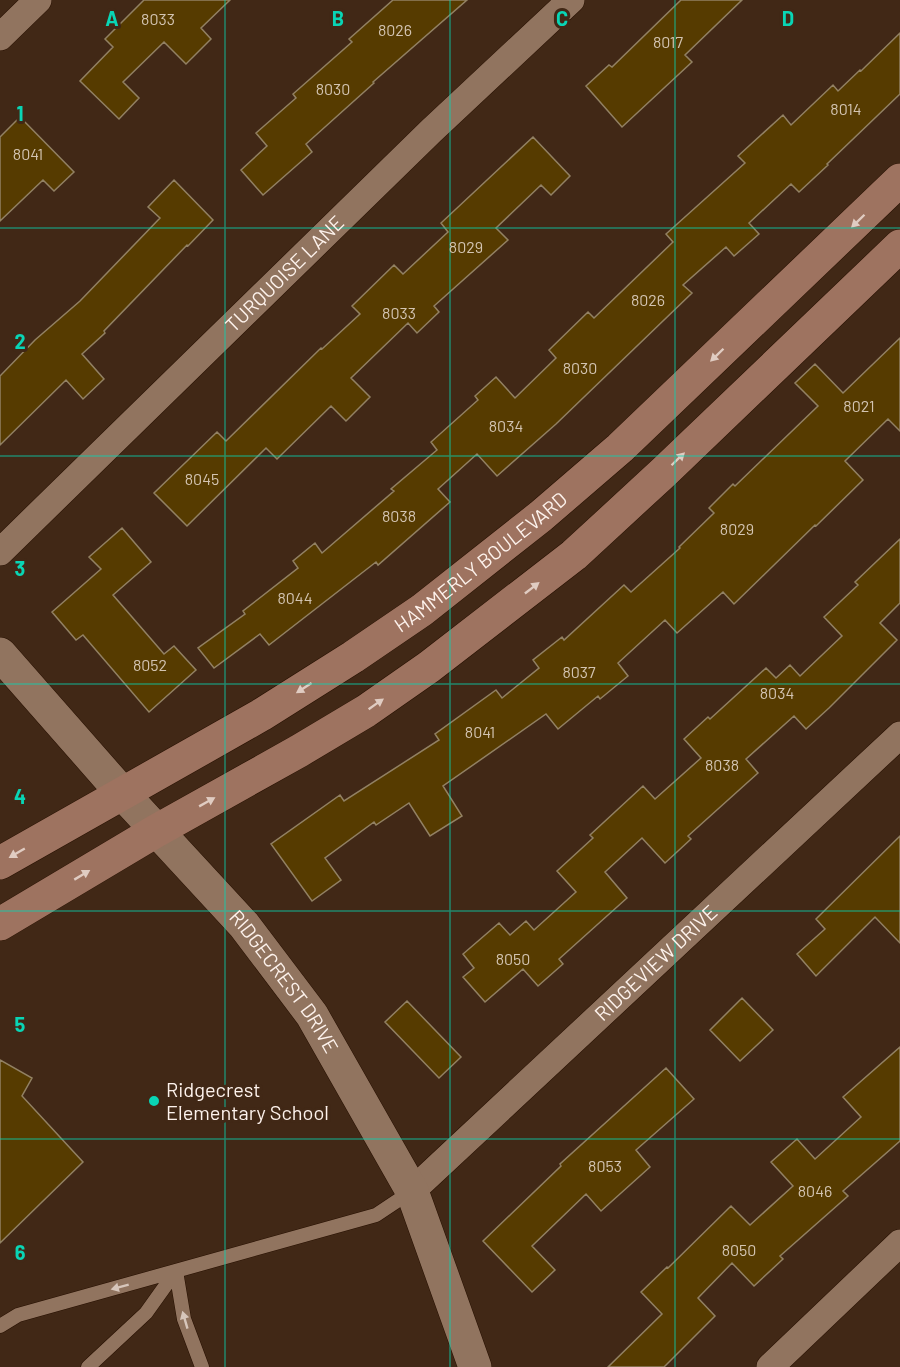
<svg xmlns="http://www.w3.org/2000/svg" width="900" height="1367" viewBox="0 0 900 1367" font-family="Barlow,sans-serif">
	<rect width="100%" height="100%" fill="#412816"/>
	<!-- building -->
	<path fill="#563b00" stroke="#928163" stroke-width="1.5" d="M144 0H230L201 28 211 39 186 64 164 42 123 82 139 98 119 119 80 81 113 47 105 39Z
		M393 0H467L373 82 374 83 306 144 312 152 263 195 241 170 267 146 256 133 296 98 293 94 352 42 349 39Z
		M681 0H742L685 55 692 62 622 127 586 86 609 65 612 67Z
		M900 33V94L827 164 828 165 799 192 791 184 749 223 759 234 734 256 726 247 683 285 692 293 556 424 497 476 477 454 438 489 450 502 378 565 376 562 269 645 260 634 214 668 198 648 245 614 243 611 298 568 293 561 315 543 322 553 394 491 391 489 437 450 431 442 478 400 475 396 496 377 515 398 556 358 549 350 588 312 594 318 673 242 666 234 745 163 738 156 783 115 791 125 833 85 838 91 860 70 861 71Z
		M20 117 74 172 54 191 43 180 0 221V137Z
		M533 137 570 176 551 195 541 185 496 228 508 240 434 306 439 312 417 333 408 323 351 378 370 397 346 421 331 406 277 459 266 448 187 526 154 493 217 432 226 441 321 348 322 349 360 314 352 306 394 265 403 274 448 232 441 223Z
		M174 180 213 220 188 246 187 245 104 331 105 333 82 354 104 379 83 399 66 380 0 445V376L35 340 80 301 160 218 148 207Z
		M900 338V431L888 419 845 461 863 480 816 526 815 525 734 604 723 592 677 633 665 620 618 663 628 676 600 699 598 696 558 729 546 714 443 786 462 816 430 836 409 803 376 825 374 822 325 858 341 880 312 901 271 844 340 795 344 801 439 740 435 734 496 690 502 698 539 668 533 660 562 637 564 640 624 585 631 592 680 548 679 547 714 513 709 508 733 484 735 486 818 406 795 383 815 364 843 393Z
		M122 528 151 562 113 595 164 654 174 646 196 670 149 712 83 635 76 640 52 612 101 569 89 557Z
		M900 539V603L880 623 897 640 829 708 806 729 794 716 746 759 758 773 688 836 691 839 665 863 642 838 605 872 627 898 559 959 563 964 538 986 523 969 485 1002 463 977 474 968 463 954 499 923 510 935 526 921 534 930 576 892 557 871 593 838 590 835 643 786 655 799 701 758 684 739 708 717 710 719 766 668 776 678 790 665 800 676 842 636 824 617 858 585 855 582Z
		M900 836V943L875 917 816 976 797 954 825 929 816 919Z
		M742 998 773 1030 740 1061 710 1030Z
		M407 1001 461 1057 439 1078 385 1022Z
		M900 1047V1141L843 1191 848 1196 780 1256 783 1259 754 1286 732 1263 698 1298 715 1316 664 1367H608L662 1314 641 1292 667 1267 668 1268 731 1206 750 1225 793 1186 771 1162 797 1139 815 1159 861 1117 843 1097Z
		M0 1060 32 1078 22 1096 83 1162 0 1243Z
		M666 1068 694 1099 636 1150 650 1167 601 1211 586 1194 532 1246 555 1270 532 1292 483 1241 561 1166 560 1164Z"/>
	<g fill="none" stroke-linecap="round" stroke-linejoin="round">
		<defs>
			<path id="service" d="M176 1271 184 1319 202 1367
				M0 1326 18 1315 376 1215 412 1191
				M88 1367 146 1313 176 1271"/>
			<g id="minor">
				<path d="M0 37 38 0"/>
				<path id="s1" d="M0 552 431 131 571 0"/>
				<path id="s2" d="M412 1191 900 735"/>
				<path d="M770 1367 900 1243"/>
			</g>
			<g id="tertiary">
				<path id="s3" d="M0 654 123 794 244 925 312 1015 412 1191 475 1367"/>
			</g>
			<g id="secondary">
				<path id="s4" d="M0 863 261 715 353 657 422 610 541 516 620 448 900 180"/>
				<path d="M0 924 156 831 299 751 366 711 429 667 574 555 664 472 900 246"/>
			</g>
		</defs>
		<!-- service casing -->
		<use href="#service" stroke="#271001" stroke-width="15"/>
		<!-- minor casing -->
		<use href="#minor" stroke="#271001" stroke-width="28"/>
		<!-- tertiary casing -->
		<use href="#tertiary" stroke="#271001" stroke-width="34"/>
		<!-- secondary casing -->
		<use href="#secondary" stroke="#271001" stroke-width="34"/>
		<!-- service -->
		<use href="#service" stroke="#91745f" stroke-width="14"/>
		<!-- minor -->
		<use href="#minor" stroke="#91745f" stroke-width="27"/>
		<!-- tertiary -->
		<use href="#tertiary" stroke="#91745f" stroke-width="33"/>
		<!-- secondary -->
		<use href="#secondary" stroke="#9e7360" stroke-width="33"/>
	</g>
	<!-- one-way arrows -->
	<defs><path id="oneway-solid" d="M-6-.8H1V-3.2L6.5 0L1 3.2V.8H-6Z" transform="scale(1.5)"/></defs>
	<g fill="#e0ccc2">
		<use href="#oneway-solid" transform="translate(858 221) rotate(136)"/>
		<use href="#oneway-solid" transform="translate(717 355) rotate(136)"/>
		<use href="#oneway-solid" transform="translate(678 459) rotate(-44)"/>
		<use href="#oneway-solid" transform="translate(532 588) rotate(-38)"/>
		<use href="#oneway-solid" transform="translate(304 688) rotate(147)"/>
		<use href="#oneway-solid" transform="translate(376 704) rotate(-35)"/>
		<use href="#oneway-solid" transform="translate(207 802) rotate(-29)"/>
		<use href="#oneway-solid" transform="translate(17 853) rotate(150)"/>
		<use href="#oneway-solid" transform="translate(82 875) rotate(-31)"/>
	</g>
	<g fill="#d7c6bb">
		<use href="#oneway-solid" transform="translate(120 1287) rotate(165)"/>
		<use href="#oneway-solid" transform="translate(185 1320) rotate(-106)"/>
	</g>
	<!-- grid -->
	<path fill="none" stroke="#09d5b5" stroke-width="1.5" stroke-opacity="0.55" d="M225 0V1367M450 0V1367M675 0V1367M0 228H900M0 456H900M0 684H900M0 911H900M0 1139H900"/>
	<!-- markers -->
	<circle fill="#09d5b5" stroke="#412816" stroke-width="2" cx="154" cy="1101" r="6"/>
	<g text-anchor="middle" stroke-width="6" stroke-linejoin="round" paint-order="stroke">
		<!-- number labels -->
		<g font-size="16" fill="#d3c4b1">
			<text x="158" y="25">8033</text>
			<text x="395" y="36">8026</text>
			<text x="668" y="48">8017</text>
			<text x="333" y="95">8030</text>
			<text x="846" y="115">8014</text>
			<text x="28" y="160">8041</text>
			<text x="466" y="253">8029</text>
			<text x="648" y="306">8026</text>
			<text x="399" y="319">8033</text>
			<text x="580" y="374">8030</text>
			<text x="859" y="412">8021</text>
			<text x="506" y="432">8034</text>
			<text x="202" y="485">8045</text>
			<text x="399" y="522">8038</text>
			<text x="737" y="535">8029</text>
			<text x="295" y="604">8044</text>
			<text x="150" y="671">8052</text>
			<text x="579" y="678">8037</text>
			<text x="777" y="699">8034</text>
			<text x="480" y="738">8041</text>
			<text x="722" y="771">8038</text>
			<text x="513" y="965">8050</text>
			<text x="605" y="1172">8053</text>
			<text x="815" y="1197">8046</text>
			<text x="739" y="1256">8050</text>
		</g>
		<!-- street labels -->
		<g font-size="20" fill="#fdf2ec" stroke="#412816">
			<text dy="7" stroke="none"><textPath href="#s1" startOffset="398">TURQUOISE LANE</textPath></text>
			<text dy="7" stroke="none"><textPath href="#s4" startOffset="568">HAMMERLY BOULEVARD</textPath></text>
			<text dy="7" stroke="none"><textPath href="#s2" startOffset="334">RIDGEVIEW DRIVE</textPath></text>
			<text dy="7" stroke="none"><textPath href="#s3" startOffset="434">RIDGECREST DRIVE</textPath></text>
		</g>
		<!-- poi labels -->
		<g font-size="20" fill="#fdf2ec" stroke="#412816" text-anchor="start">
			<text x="166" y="1097">Ridgecrest<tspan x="166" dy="23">Elementary School</tspan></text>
		</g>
	</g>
	<g font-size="20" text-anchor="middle" font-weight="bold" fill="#09d5b5" stroke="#412816" stroke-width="6" stroke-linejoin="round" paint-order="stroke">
		<text x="112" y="26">A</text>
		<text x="338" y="26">B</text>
		<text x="562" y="26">C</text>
		<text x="788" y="26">D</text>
		<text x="20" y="121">1</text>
		<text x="20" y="349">2</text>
		<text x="20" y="576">3</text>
		<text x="20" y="804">4</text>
		<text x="20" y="1032">5</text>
		<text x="20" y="1260">6</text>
	</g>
</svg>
